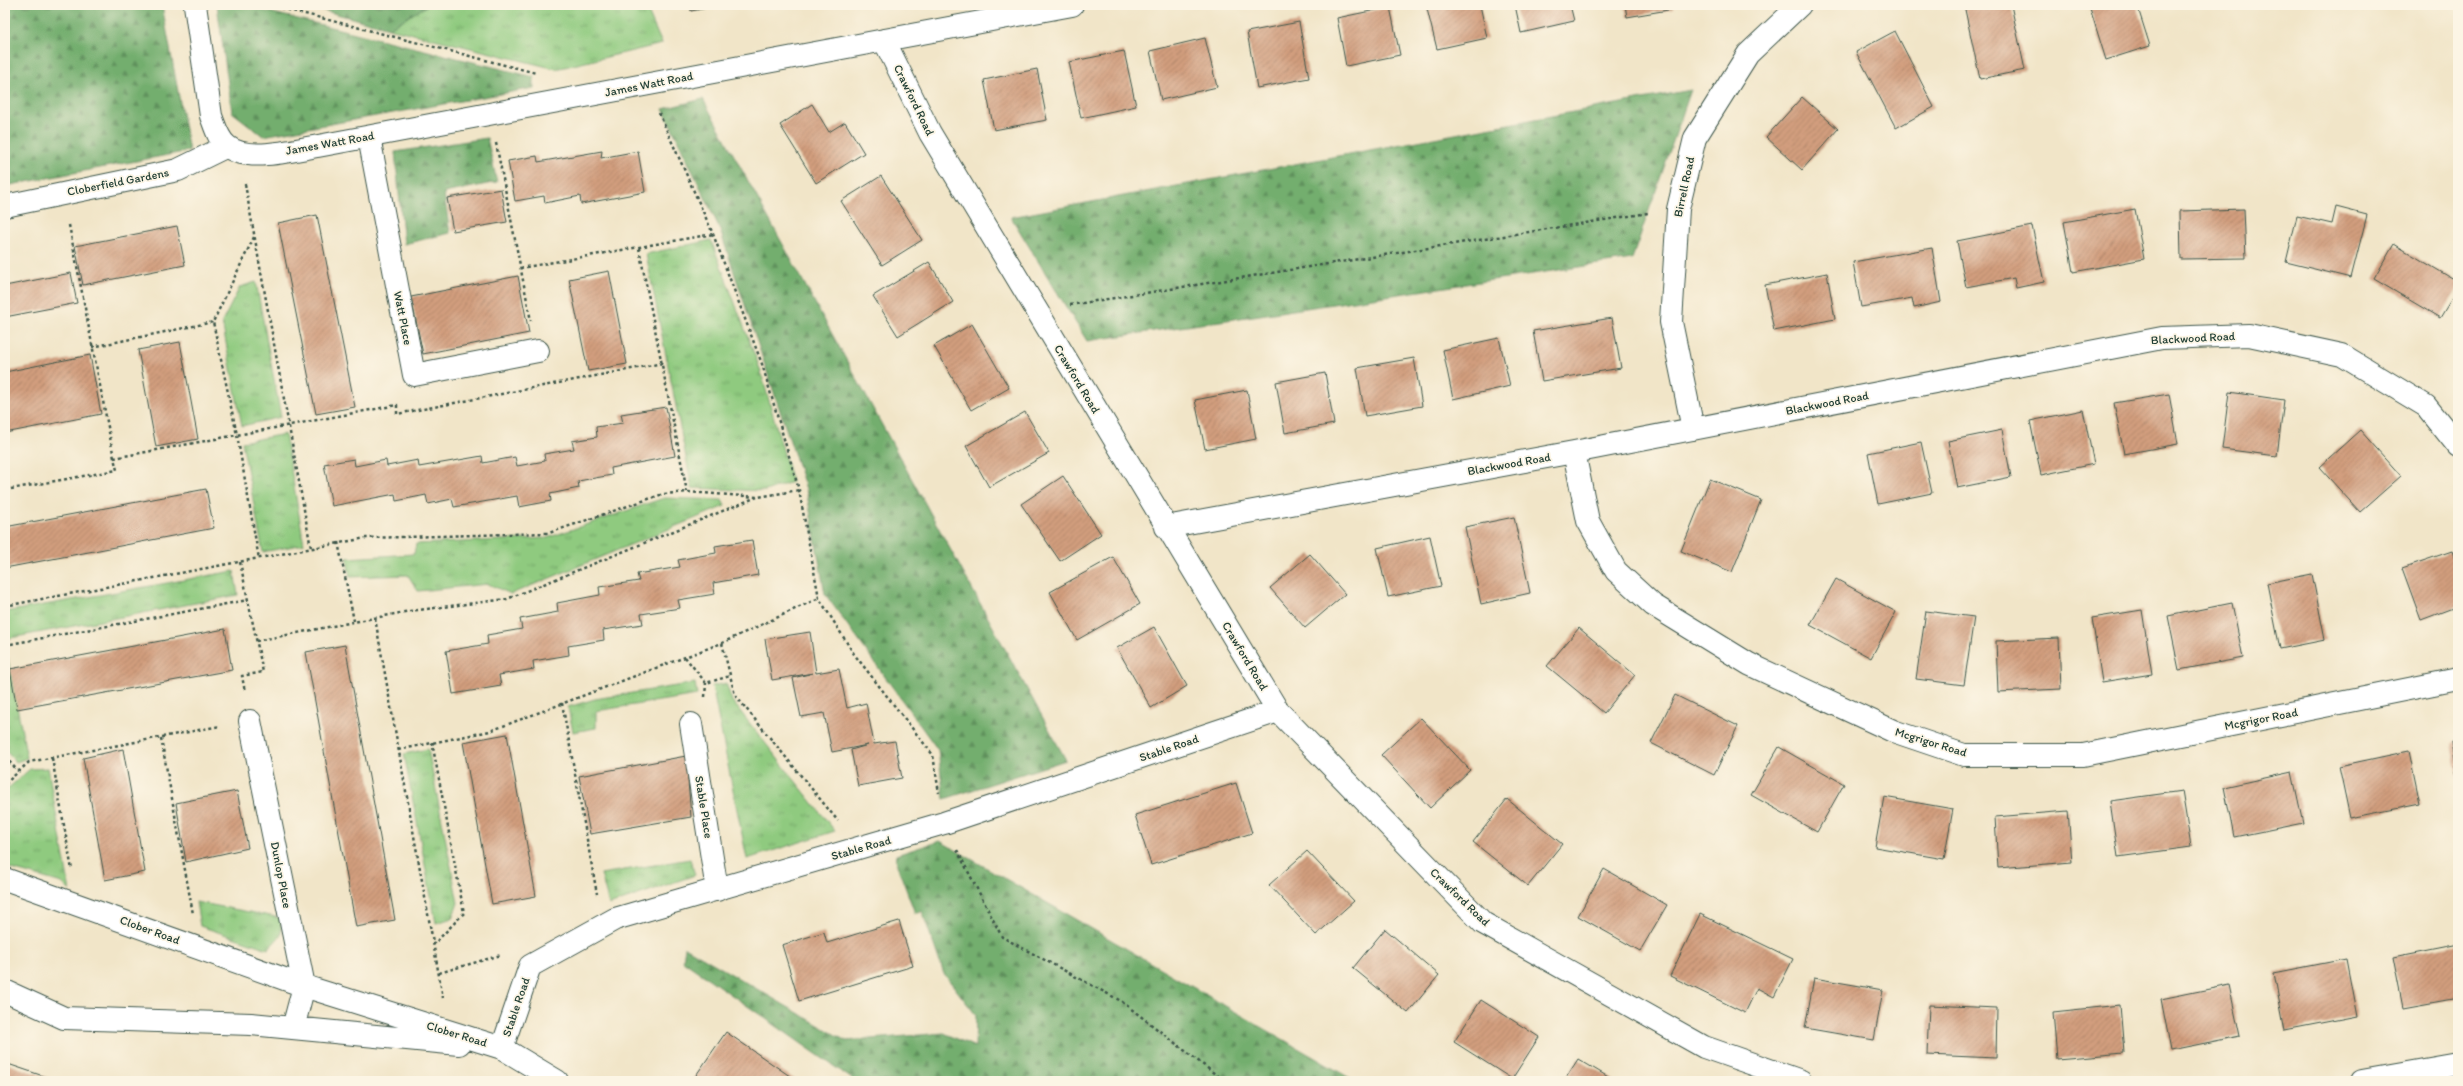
<svg xmlns="http://www.w3.org/2000/svg" width="2463" height="1086" viewBox="0 0 2463 1086" font-family="Itim,sans-serif">
	<defs>
		<pattern id="grass-tufts" width="24" height="20" patternUnits="userSpaceOnUse"><rect width="24" height="20" fill="#8fca7f"/><path d="M3 7l-1-3M5 7V3M7 7l1-3M15 17l-1-3M17 17v-4M19 17l1-3" fill="none" stroke="#74a569"/></pattern>
		<pattern id="forest-firs" width="22" height="20" patternUnits="userSpaceOnUse"><rect width="22" height="20" fill="#73ae6e"/><path d="M5 1l3.5 6h-7zM16 11l3.5 6h-7z" fill="#5e8f5b"/></pattern>
		<pattern id="building-hatch" width="6" height="6" patternUnits="userSpaceOnUse"><rect width="6" height="6" fill="#d29e7e"/><path d="M-1 1l2-2M0 6l6-6M5 7l2-2" fill="none" stroke="#aa8268"/></pattern>
	</defs>
	<rect width="100%" height="100%" fill="#fcf5e5"/>
	<filter id="ink" filterUnits="userSpaceOnUse"><feTurbulence type="fractalNoise" baseFrequency=".025" numOctaves="2"/><feDisplacementMap in="SourceGraphic" scale="8" xChannelSelector="R" yChannelSelector="G"/><feConvolveMatrix kernelMatrix="1 2 1 2 8 2 1 2 1" color-interpolation-filters="sRGB"/></filter>
	<filter id="wash" filterUnits="userSpaceOnUse"><feTurbulence type="fractalNoise" baseFrequency=".012" numOctaves="4" result="noise"/><feDisplacementMap in="SourceGraphic" scale="16" xChannelSelector="R" yChannelSelector="G"/><feGaussianBlur stdDeviation="0.9" result="paint"/><feColorMatrix in="noise" values="0 0 0 0 0 0 0 0 0 0 0 0 0 0 0 0 0 1.4 0 .05"/><feComposite in="paint" operator="in"/></filter>
	<g filter="url(#wash)">
		<rect width="100%" height="100%" fill="#f1e5c8"/>
		<!-- grass -->
		<path fill="url(#grass-tufts)" stroke="#57845a" d="M428 5H645L662 44 556 69 389 28Z
			M711 240 760 369 792 482 765 491 692 488 646 254Z
			M256 282 281 417 242 426 222 322 240 287Z
			M285 434 304 544 263 552 242 442Z
			M664 498 722 500 725 506 511 594 488 584 418 591 408 575 350 577 347 558 414 554 416 544 547 538Z
			M234 571 238 595 5 639V612Z
			M6 649 27 758 16 762 5 750Z
			M695 683 697 695 596 711V728L573 732 568 707 595 699Z
			M726 683 732 701 835 831 747 859 712 686Z
			M428 749 458 903 452 918 436 923 404 754Z
			M48 768 70 891 62 883 5 867V791L30 769Z
			M690 859 695 875 609 905 601 874Z
			M196 902 281 918V935L268 949 200 926Z"/>
		<!-- forest -->
		<path fill="url(#forest-firs)" stroke="#497651" d="M5 5H162L189 151 5 186Z
			M217 5H241L534 77V88L263 136 232 112Z
			M303 5H428L389 28Z
			M1691 90 1632 259 1087 341 1011 217Z
			M703 99 1066 760 944 799 938 750 825 594 806 489 719 227 663 109Z
			M487 138 497 182 444 193 450 233 404 244 395 152Z
			M940 841 1355 1081H855L683 961 685 947 846 1041 944 1033 975 1047 976 1015 944 974 922 911 915 913 897 865 896 855Z"/>
		<g id="blocks">
			<!-- building -->
			<path fill="url(#building-hatch)" d="M690 5H719V6L691 11Z
				M1426 5H1480L1487 38 1437 49Z
				M1515 5H1570L1574 21 1521 33Z
				M1625 5H1673L1674 9 1627 17Z
				M1964 5H2011L2025 70 1980 79Z
				M2089 5H2137L2150 46 2106 60Z
				M1390 7 1400 55 1346 66 1337 18Z
				M1299 22 1309 78 1257 88 1247 32Z
				M1895 31 1934 107 1896 128 1856 52Z
				M1205 38 1217 87 1161 100 1150 51Z
				M1124 51 1136 106 1081 118 1069 62Z
				M1037 69 1047 120 994 130 984 80Z
				M1802 97 1838 129 1802 170 1766 137Z
				M812 104 829 132 845 122 864 153 816 183 780 125Z
				M602 151 601 158 638 151 645 192 581 204 580 196 545 203 544 196 515 201 508 161 537 156 538 162Z
				M881 176 922 240 882 265 841 201Z
				M501 189 507 222 453 231 447 198Z
				M2336 207 2367 215 2351 278 2286 262 2297 216 2332 224Z
				M2135 209 2144 259 2073 272 2064 222Z
				M2244 209 2246 258 2181 259 2180 211Z
				M317 215 355 407 316 414 278 223Z
				M177 226 185 265 83 285 75 246Z
				M2032 226 2044 282 2016 288 2014 278 1966 287 1957 241Z
				M2394 244 2458 282V288L2440 318 2374 279Z
				M1932 248 1941 302 1914 308 1912 298 1861 307 1853 262Z
				M929 262 953 302 898 336 873 296Z
				M609 271 627 364 588 371 569 279Z
				M71 273 77 303 5 317V286Z
				M1827 273 1835 319 1774 331 1765 285Z
				M518 276 529 333 423 354 411 297Z
				M1612 318 1621 368 1542 381 1533 331Z
				M972 324 1009 388 971 410 934 346Z
				M1499 338 1510 386 1453 399 1443 350Z
				M180 342 198 439 156 447 138 350Z
				M90 355 101 414 5 433V372Z
				M1414 358 1422 406 1365 416 1357 368Z
				M1325 373 1334 424 1285 433 1276 382Z
				M1247 390 1256 439 1205 449 1195 400Z
				M2229 392 2284 400 2277 456 2222 449Z
				M2169 394 2178 444 2124 454 2114 403Z
				M666 407 675 456 611 468 612 475 578 481 579 488 550 494 551 501 519 507 517 496 454 507 452 499 428 504 426 495 396 501 395 494 332 506 324 464 354 459 355 466 386 460 387 466 418 460 419 467 482 456 483 463 515 457 517 466 545 461 544 454 574 449 572 441 597 437 596 427 623 423 621 414Z
				M2083 410 2094 464 2041 475 2030 421Z
				M1025 412 1049 453 989 487 966 446Z
				M2002 430 2011 477 1957 488 1948 441Z
				M2360 430 2401 476 2360 512 2319 467Z
				M1921 442 1932 493 1878 504 1868 453Z
				M1063 476 1101 534 1060 561 1021 504Z
				M1710 479 1761 500 1732 572 1681 551Z
				M206 489 214 528 5 568V527Z
				M1514 517 1530 593 1481 604 1465 527Z
				M1430 536 1441 586 1388 597 1377 548Z
				M752 540 758 575 713 583 715 594 678 600 680 608 641 614 643 624 603 630 604 640 568 646 569 655 533 661 534 669 499 675 501 686 453 694 446 651 488 644 487 635 522 629 520 619 558 612 557 603 600 595 599 587 639 581 637 574 680 567 678 560 716 553 715 546Z
				M2452 551 2458 568V606L2421 620 2402 568Z
				M1310 554 1345 594 1305 628 1270 588Z
				M1113 557 1140 604 1077 640 1050 592Z
				M2312 574 2325 640 2280 649 2267 583Z
				M1836 579 1896 612 1871 658 1810 625Z
				M2232 603 2243 658 2179 670 2168 616Z
				M2142 610 2152 674 2102 682 2092 618Z
				M1926 611 1974 617 1964 685 1916 679Z
				M1154 627 1187 686 1151 708 1117 648Z
				M1579 628 1635 675 1604 713 1547 666Z
				M225 629 232 670 17 709 10 669Z
				M810 632 816 673 839 669 847 708 866 703 874 744 895 741 902 778 858 786 851 750 868 745 832 752 824 713 801 717 793 678 813 673 772 680 765 639Z
				M2059 638 2061 689 1998 692 1996 641Z
				M345 645 395 920 356 927 306 652Z
				M1675 695 1738 726 1714 775 1651 743Z
				M1421 718 1470 770 1430 808 1381 755Z
				M507 734 536 896 492 904 463 742Z
				M2458 741V776L2457 777 2451 742Z
				M1779 747 1844 784 1817 832 1751 795Z
				M123 749 145 872 105 880 83 758Z
				M2409 751 2420 804 2350 818 2339 766Z
				M686 756 691 817 590 834 579 776Z
				M2292 772 2303 823 2234 837 2224 787Z
				M1236 783 1252 833 1151 865 1135 815Z
				M237 791 248 848 186 862 176 803Z
				M2182 791 2191 847 2118 857 2110 801Z
				M1884 797 1953 809 1944 859 1875 847Z
				M1507 799 1562 844 1528 886 1473 842Z
				M2068 811 2072 862 1998 868 1995 817Z
				M1307 851 1354 901 1316 935 1269 885Z
				M1604 869 1667 905 1640 951 1578 916Z
				M1700 914 1793 959 1774 997 1757 988 1745 1013 1670 976Z
				M899 921 913 966 799 1001 782 945 824 932 827 943Z
				M1385 929 1439 975 1408 1013 1353 968Z
				M2458 944V998L2403 1008 2393 957Z
				M2346 959 2357 1017 2285 1031 2274 973Z
				M1814 978 1883 990 1874 1040 1805 1028Z
				M2229 985 2240 1036 2171 1050 2161 999Z
				M1481 1000 1539 1037 1512 1079 1454 1042Z
				M1929 1005 1997 1008 1996 1058 1927 1055Z
				M2120 1005 2124 1053 2057 1059 2053 1012Z
				M726 1032 797 1081H692Z
				M1578 1059 1615 1081H1564Z
				M5 1063 58 1081H5Z"/>
		</g>
	</g>
	<g filter="url(#ink)">
		<use href="#blocks" fill-opacity="0" stroke="#3e564a" stroke-width="1"/>
		<g fill="none" stroke-linecap="round" stroke-linejoin="round">
			<defs>
				<path id="minor" d="M195 5 211 116C215 126 218 139 227 146 246 163 294 150 318 146L1072 5
					M884 40 930 133 1278 711 1483 923 1704 1047 1801 1081
					M369 137 414 375 538 351
					M5 206 178 170 227 146
					M1693 429 1671 322 1678 209 1695 138 1748 54 1800 5
					M1574 452 1588 521 1616 571 1653 605 1749 664 1893 731 1964 755H2083L2458 679
					M1166 527 1574 452 2162 338 2249 335 2342 355 2426 406 2458 446
					M250 721 304 986 293 1028
					M691 724 717 890
					M5 879 304 986 502 1048 557 1081
					M5 991 64 1018 251 1024 459 1044
					M502 1048 530 966 615 919 944 823 1278 711
					M2362 1081 2458 1064"/>
			</defs>
			<!-- minor casing -->
			<use href="#minor" stroke="#3e564a" stroke-width="24"/>
			<!-- path -->
			<path stroke="#3e564a" stroke-width="2.5" stroke-dasharray="3 3" stroke-linecap="butt" d="M270 5 536 73
				M5 6 16 5
				M659 113 713 234 762 364 799 490 819 598 854 654 933 755 939 793
				M496 143 531 321
				M245 184 311 548
				M69 225 114 458
				M254 237 213 322 237 435 259 559
				M639 248 687 492
				M520 268 713 234
				M1070 305 1648 213
				M92 347 213 322
				M5 490 117 470 114 458 397 405V414L663 363
				M338 542 354 621
				M240 562 263 672 242 676 245 692
				M5 606 366 538 549 533 663 494 687 492 758 497 799 490
				M375 618 443 998
				M256 641 410 611 507 599 757 497
				M722 643 735 695 838 821
				M5 645 248 600
				M685 657 706 683 730 676
				M705 697 706 683
				M562 703 597 894
				M161 738 193 914
				M432 742 464 913 434 944
				M398 750 490 731 722 643 819 598
				M5 757 18 771
				M52 758 72 870
				M5 784 29 762 220 726
				M957 850 1002 937 1121 1001 1224 1081
				M439 973 501 955"/>
			<!-- minor -->
			<use href="#minor" stroke="#fff" stroke-width="22"/>
		</g>
	</g>
	<g text-anchor="middle" stroke-width="3.5" stroke-linejoin="round" paint-order="stroke">
		<!-- street labels -->
		<g font-size="12" fill="#1f3d34" stroke="#fcf5e5">
			<text transform="translate(649 84) rotate(-11)" y="4">James Watt Road</text>
			<text transform="translate(914 100) rotate(64)" y="4">Crawford Road</text>
			<text transform="translate(330 143) rotate(-10)" y="4">James Watt Road</text>
			<text transform="translate(118 182) rotate(-11)" y="4">Cloberfield Gardens</text>
			<text transform="translate(1684 187) rotate(-78)" y="4">Birrell Road</text>
			<text transform="translate(403 318) rotate(79)" y="4">Watt Place</text>
			<text transform="translate(2193 338) rotate(-3)" y="4">Blackwood Road</text>
			<text transform="translate(1077 379) rotate(59)" y="4">Crawford Road</text>
			<text transform="translate(1827 403) rotate(-11)" y="4">Blackwood Road</text>
			<text transform="translate(1509 464) rotate(-10)" y="4">Blackwood Road</text>
			<text transform="translate(1245 656) rotate(59)" y="4">Crawford Road</text>
			<text transform="translate(2261 719) rotate(-11)" y="4">Mcgrigor Road</text>
			<text transform="translate(1931 742) rotate(17)" y="4">Mcgrigor Road</text>
			<text transform="translate(1169 748) rotate(-19)" y="4">Stable Road</text>
			<text transform="translate(704 807) rotate(81)" y="4">Stable Place</text>
			<text transform="translate(861 848) rotate(-16)" y="4">Stable Road</text>
			<text transform="translate(281 875) rotate(79)" y="4">Dunlop Place</text>
			<text transform="translate(1460 897) rotate(44)" y="4">Crawford Road</text>
			<text transform="translate(150 930) rotate(20)" y="4">Clober Road</text>
			<text transform="translate(516 1007) rotate(-71)" y="4">Stable Road</text>
			<text transform="translate(457 1034) rotate(17)" y="4">Clober Road</text>
		</g>
	</g>
	<!-- margin -->
	<rect width="2463" height="1086" fill="none" stroke="#fcf5e5" stroke-width="20"/>
</svg>
